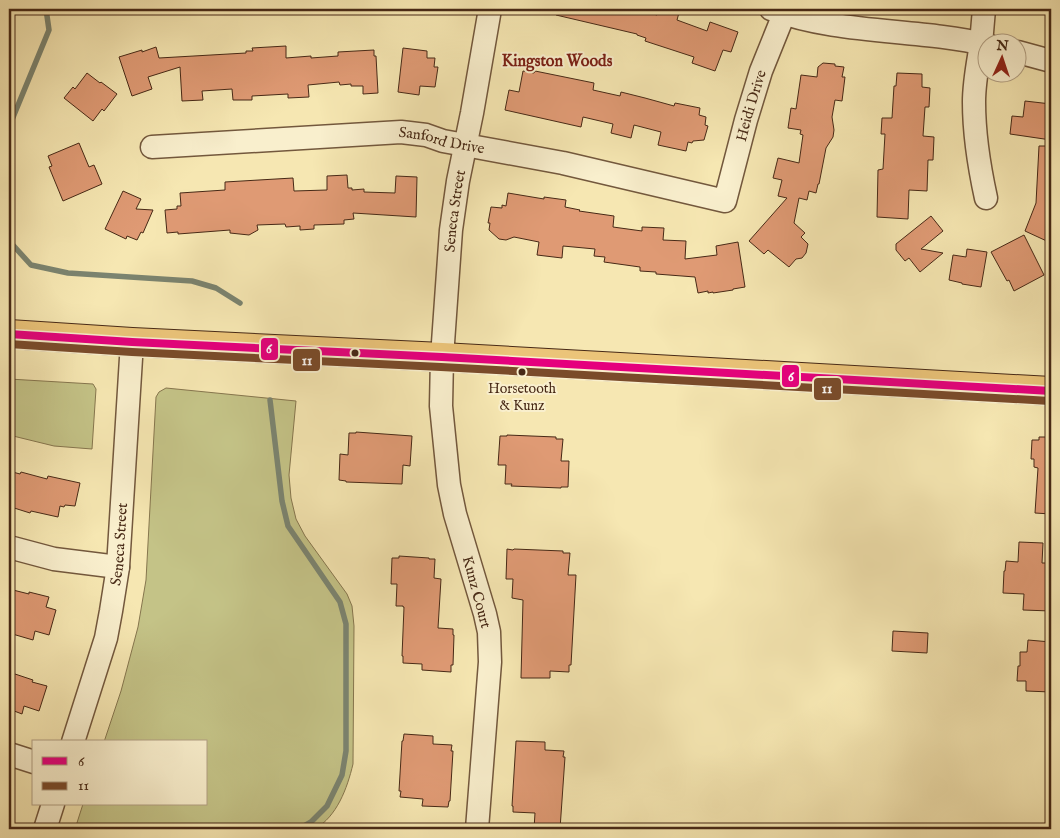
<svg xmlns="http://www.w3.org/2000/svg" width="1060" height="838" viewBox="0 0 1060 838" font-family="'IM FELL English',serif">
	<rect width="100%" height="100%" fill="#f6e7b2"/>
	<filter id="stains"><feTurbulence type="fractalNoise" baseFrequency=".004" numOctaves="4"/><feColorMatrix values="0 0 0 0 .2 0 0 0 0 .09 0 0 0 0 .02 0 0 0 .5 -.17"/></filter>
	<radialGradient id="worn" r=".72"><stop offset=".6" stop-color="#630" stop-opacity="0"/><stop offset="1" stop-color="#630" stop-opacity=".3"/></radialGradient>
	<!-- green -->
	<path fill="#c4c387" stroke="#86764e" d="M9 379 93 384 96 389 92 449 54 446 9 435Z
		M166 388 296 401 289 475 291 498 296 519 305 536 347 594 352 606 354 626 353 764C347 789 337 816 315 829H75L83 804H206V742H104L121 691 138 627 146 580 156 397 159 392Z"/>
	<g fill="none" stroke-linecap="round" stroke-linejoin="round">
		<!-- stream -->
		<path stroke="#7b8470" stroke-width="5.5" d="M9 127 49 30 46 9
			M9 237 12 244 31 265 68 273 192 281 216 288 240 303
			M270 400 282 501 288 526 340 602 346 624V751L342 775 327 806 311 822 299 829"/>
	</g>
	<!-- building -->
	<path fill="#df9a74" stroke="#472916" d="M557 9H635L657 15 659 9H680L677 20 707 31 710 22 738 32 731 52 723 50 715 71 692 63 694 57 645 41 646 38 637 35V34L556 15Z
		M286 46V58L311 56V58L338 56V52L374 50V56H376L378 93 363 94V86H351V84L340 85 339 82 308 85 309 97 288 98V94L252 96V100H233L232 89 202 91 203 100 182 101 180 67 148 77 152 89 132 96 119 57 142 50V52L156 47 159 58 246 53V51H253L252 48Z
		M403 48 427 51V58H435L434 67H438L435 87 420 86 419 95 398 92Z
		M823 63 835 64V66L844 67 842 77H845L842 101 835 100 832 117 834 130 833 137 826 148 819 184H818L816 193 809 191 807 200 799 198 794 223 805 233 801 237 808 244 806 253 802 258 796 259 789 267 768 250 764 254 749 241 787 198 778 196 782 180 773 178 778 158 799 163 803 135 800 134 801 130 788 128 791 108 796 109 801 75 817 77 818 67Z
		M523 71 534 73 535 71 594 83 593 90 620 96 621 92 645 98 674 106 675 103 700 108 699 115 706 117 705 125 708 126 704 140 693 141 692 143 688 142 686 151 658 145 661 132 634 125 631 138 611 133 613 124 583 117 581 127 505 110 509 90 519 92Z
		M87 73 100 83 101 82 117 94 104 111 102 109 93 121 64 98 73 87 75 89Z
		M897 73 922 74V87L930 88 929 107H925L923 136 934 137 933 160H928L927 191 909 190 908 219 877 217 878 170 883 169 885 134H881L882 118H892L894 86H896Z
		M1025 101 1051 104V140L1010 134 1012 116 1023 117Z
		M79 143 89 167 94 165 102 184 63 201 49 167 52 166 48 156Z
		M1039 146H1051V243L1025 231 1036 203Z
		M347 175 348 188H352V190L364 189V192L395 193 396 176 417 177 416 217 353 213 354 219 344 220V224L314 225V229L300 230V226L286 227 285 224 257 225 258 230 249 235 230 233V230L178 234V232L167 233 165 210 177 209V206H181L180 193 225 190V182L293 178 294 191 327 190V176Z
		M123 191 141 199 136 209 153 210 143 233 141 232 137 240 127 236 126 239 105 229Z
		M508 193 544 199V197L566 200 565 207 580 210 579 211 614 216 613 227 642 231V227L664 228 663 240 686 241 685 259 717 255 716 246 738 242 745 287 733 289V290L713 293V292L708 293V291L698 293 695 277 656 274V272L640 271V267L604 262 605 257 594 256 595 249 563 246 562 258 537 255 539 242 514 237 506 240 499 239 489 230 490 223H488L491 207 502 208V205L506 206Z
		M931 216 943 231 921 249 943 253 920 272 909 258 905 261 896 250V244Z
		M1024 235 1044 275 1014 291 1009 280 1007 281 991 252Z
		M967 249 987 252 981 287 962 284V283L949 280 953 255 966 257Z
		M356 432 412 436 410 466 403 465 402 484 346 482V481L339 480 340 454 348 455 349 433H356Z
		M507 435 556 437V439H563L561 461H569L568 487H561V488L511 486 512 484H505L506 465H498L500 436H507Z
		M1039 437H1051V514L1035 513 1038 468 1034 467V459H1031L1032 440H1039Z
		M9 471 20 474 21 472 47 479 48 476 80 483 75 506 65 505 64 507 60 506 58 517 31 511 30 513 11 507 13 499 9 498Z
		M1019 542 1043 543 1042 563H1051V611L1023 610 1024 594 1003 593 1004 571H1005L1006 561 1018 562Z
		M507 549 513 550 514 549 563 551V553H570L568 575H576L571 665H569V672L550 671V678H521L523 600 512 598 513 579H506Z
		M399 556 429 558V559H435L434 578 441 579 438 628 453 629V635H454L453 665H451V672L422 670V664L403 663V656H402L404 607H403V606H396L397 584H391L392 558H399Z
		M9 589 29 594V592L49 597 46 607 56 610 49 635 35 631 33 640 9 633Z
		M893 631 928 633 927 653 892 651Z
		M1028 640 1051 642V692L1026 691V681H1017L1018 666H1020V652H1027Z
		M9 672 33 680 32 682 47 686 39 711 24 706 22 714 9 709Z
		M404 734 433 736V744L452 745 451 751H453L450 801H449L448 807 422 806 423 799 400 797 401 791H399L402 741H403Z
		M516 741 545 742V750L564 751 563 757H565L560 829H534L535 813 513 812V806H512Z"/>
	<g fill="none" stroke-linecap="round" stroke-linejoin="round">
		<defs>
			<g id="minor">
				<path d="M771 9C840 35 916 28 988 45"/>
				<path d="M984 9C983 20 982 32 981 44 978 63 974 82 974 102 974 135 979 166 986 198"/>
				<path d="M1018 52 1051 61"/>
				<path id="s1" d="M152 147 401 132 426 135 443 141 465 145 563 163 725 201 746 120 761 71 784 14"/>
				<path d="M9 547 54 559 118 567"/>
				<path id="s2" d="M73 742 106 638 111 611 118 567 132 342"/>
				<path d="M9 754 34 762"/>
				<path d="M45 829 53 804"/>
				<path id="s3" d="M477 829 490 662 489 632 485 614 455 514 449 485 441 406 442 357 451 230 458 181 472 113 490 9"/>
			</g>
			<path id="major" d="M9 334 132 342 442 357 1051 391"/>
		</defs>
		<!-- minor casing -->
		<use href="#minor" stroke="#73583d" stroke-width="25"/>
		<!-- major casing -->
		<use href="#major" stroke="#472916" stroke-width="30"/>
		<!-- minor -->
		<use href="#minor" stroke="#f9efcd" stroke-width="22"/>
		<!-- major -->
		<use href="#major" stroke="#ebc479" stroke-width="28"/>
		<defs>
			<path id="bus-1" d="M9 334 132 342 442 357 1051 391"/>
			<path id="bus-2" d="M9 344 132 352 441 367 1050 401"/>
		</defs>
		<!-- bus-1 casing -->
		<use href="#bus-1" stroke="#f9efcd" stroke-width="11"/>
		<!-- bus-2 casing -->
		<use href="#bus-2" stroke="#f9efcd" stroke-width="11"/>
		<!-- bus-1 -->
		<use href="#bus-1" stroke="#e5007d" stroke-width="8"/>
		<!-- bus-2 -->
		<use href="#bus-2" stroke="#7a4b2a" stroke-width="8"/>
	</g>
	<!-- markers -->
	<g fill="#472916" stroke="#f9efcd" stroke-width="2">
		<circle cx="355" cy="353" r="4.5"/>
		<circle cx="522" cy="372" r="4.5"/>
	</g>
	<g text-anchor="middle" stroke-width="4" stroke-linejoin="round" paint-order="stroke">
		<!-- bus labels -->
		<g font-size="14" fill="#472916" stroke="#f9efcd">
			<text x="522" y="393">Horsetooth<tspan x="522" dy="17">&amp; Kunz</tspan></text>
		</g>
		<!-- street labels -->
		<g font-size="15" fill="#472916" stroke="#f9efcd">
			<text dy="5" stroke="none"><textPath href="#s1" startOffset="680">Heidi Drive</textPath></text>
			<text dy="5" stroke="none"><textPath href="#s1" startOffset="291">Sanford Drive</textPath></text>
			<text dy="5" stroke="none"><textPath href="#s3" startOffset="625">Seneca Street</textPath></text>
			<text dy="5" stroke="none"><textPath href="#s2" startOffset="204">Seneca Street</textPath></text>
			<text transform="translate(477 592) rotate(75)" y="5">Kunz Court</text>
		</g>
		<!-- neighbourhood labels -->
		<g font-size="16" font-weight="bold" fill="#7a1f14" stroke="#f9efcd">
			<text x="557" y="66">Kingston Woods</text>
		</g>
	</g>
	<g stroke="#f9efcd" stroke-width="2">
		<rect x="260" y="337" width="19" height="24" rx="5" fill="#e5007d"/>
		<rect x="292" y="348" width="29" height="24" rx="5" fill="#7a4b2a"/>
		<rect x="781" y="364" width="19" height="24" rx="5" fill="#e5007d"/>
		<rect x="813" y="377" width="29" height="24" rx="5" fill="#7a4b2a"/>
	</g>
	<g font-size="14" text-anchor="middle" font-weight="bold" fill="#fff">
		<text x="269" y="353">6</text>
		<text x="307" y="365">11</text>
		<text x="791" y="381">6</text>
		<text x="827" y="393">11</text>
	</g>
	<!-- margin -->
	<rect width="1060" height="838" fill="none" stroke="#f6e7b2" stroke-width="30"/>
	<rect x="10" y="10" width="1040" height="818" fill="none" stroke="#472916" stroke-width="2.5"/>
	<rect x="15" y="15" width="1030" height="808" fill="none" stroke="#472916"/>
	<!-- legend -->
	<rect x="32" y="740" width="175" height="65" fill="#f9efcd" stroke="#b2a084"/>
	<rect x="42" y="757" width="25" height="8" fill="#e5007d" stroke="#b2a084"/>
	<text x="78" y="766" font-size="15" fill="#472916">6</text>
	<rect x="42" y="782" width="25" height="8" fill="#7a4b2a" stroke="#b2a084"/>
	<text x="78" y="790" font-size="15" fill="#472916">11</text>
	<!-- north arrow -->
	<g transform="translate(1002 58) rotate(3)"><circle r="24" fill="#f9efcd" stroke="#b2a084"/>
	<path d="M0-4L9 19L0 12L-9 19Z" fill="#8f2418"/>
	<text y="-8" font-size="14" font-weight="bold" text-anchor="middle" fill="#472916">N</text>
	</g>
	<rect width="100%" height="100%" filter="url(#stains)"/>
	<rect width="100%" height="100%" fill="url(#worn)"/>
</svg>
